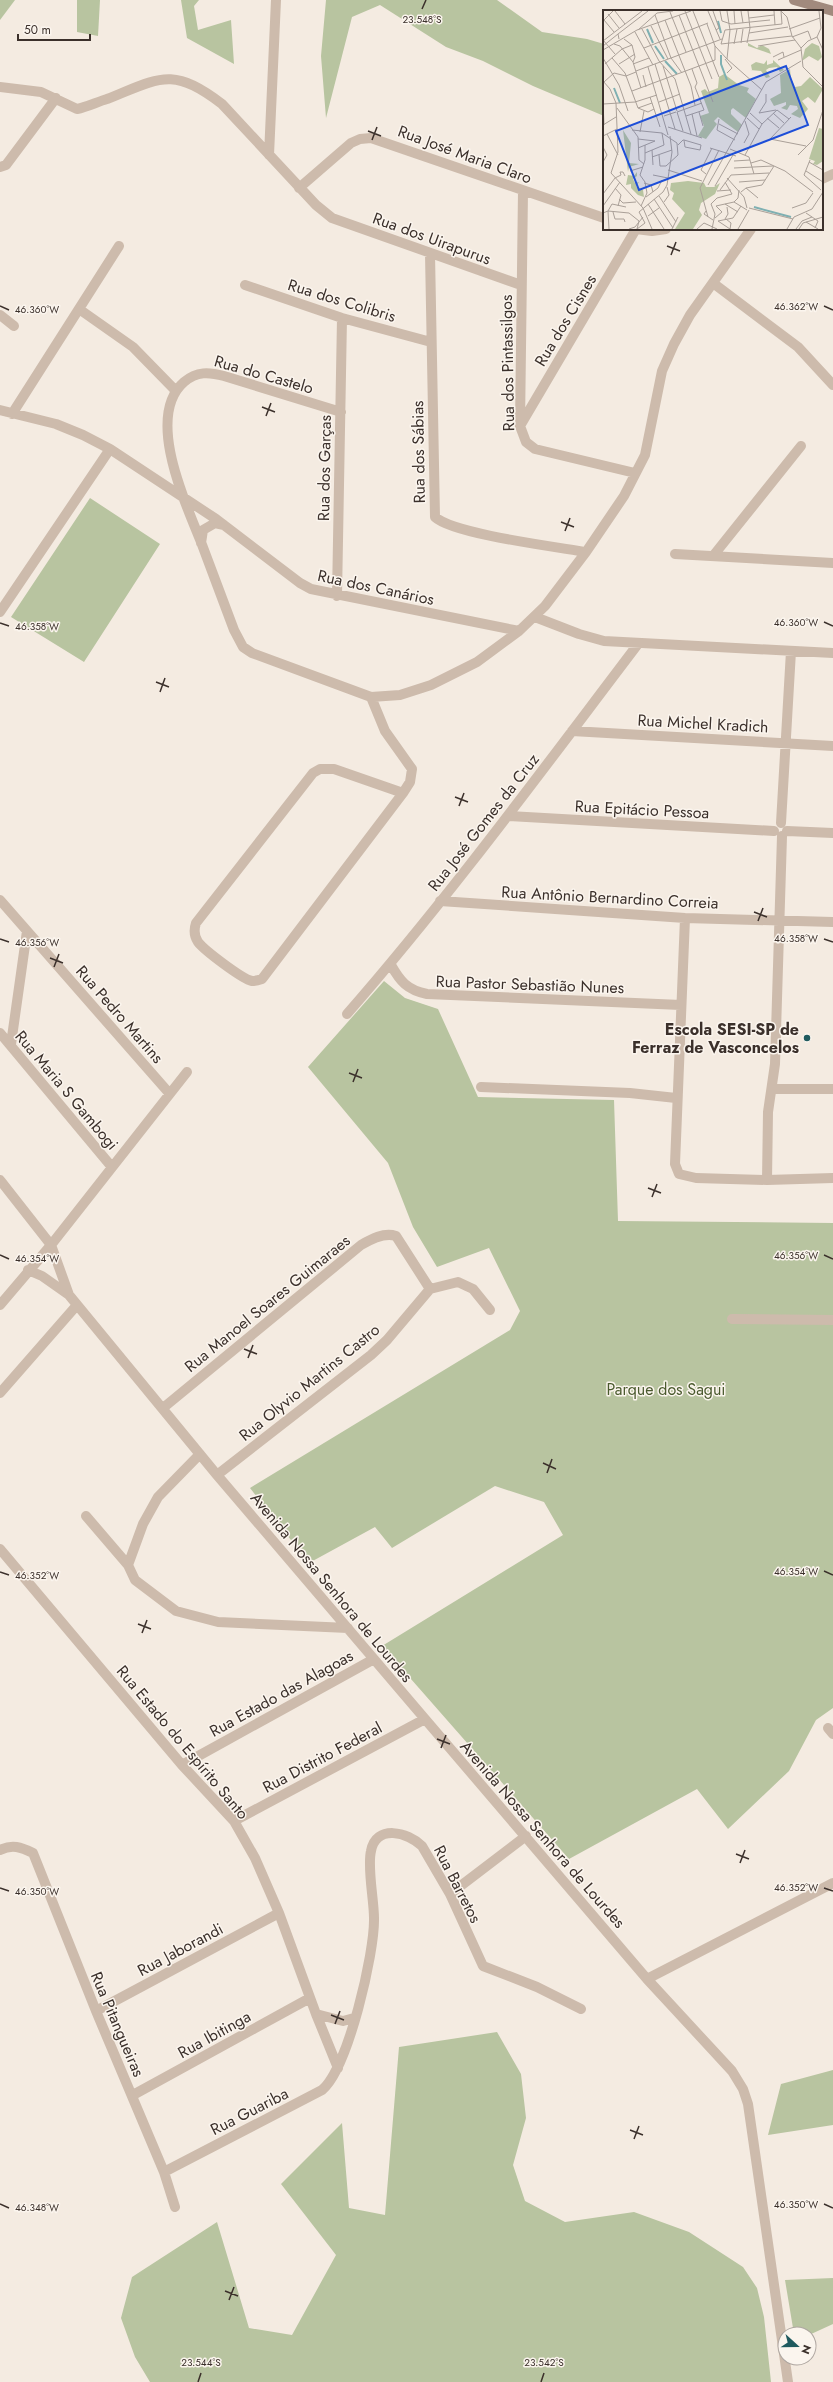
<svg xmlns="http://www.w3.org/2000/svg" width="833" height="2382" viewBox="0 0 833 2382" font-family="Jost,sans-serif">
	<rect width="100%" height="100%" fill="#f4ebe1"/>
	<!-- green -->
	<path fill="#b8c4a0" d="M0 0H15L0 20Z
		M77 0H100L98 36 77 32Z
		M181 0H199L194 6 198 30 231 20 234 64 187 38Z
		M326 0H497L542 32 587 39 604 44V116L533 86 483 61 446 47 380 5 352 17 326 118 321 56Z
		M90 498 160 544 84 662 11 617Z
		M384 981 405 998 438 1009 478 1097 614 1100 618 1221 833 1223V1708L816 1720 789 1771 728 1829 697 1789 569 1859 382 1646 563 1535 544 1502 495 1486 392 1548 375 1527 309 1563 250 1488 510 1330 520 1311 489 1248 437 1267 413 1227 388 1163 308 1067Z
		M497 2032 521 2074 526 2118 513 2165 525 2201 565 2222 634 2212 689 2232 743 2267 757 2288 764 2317 771 2382H150L135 2357 121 2318 132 2277 217 2222 249 2328 292 2335 336 2255 281 2184 342 2123 349 2208 385 2215 399 2047Z
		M833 2070V2125L768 2135 781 2084Z
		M833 2278V2324L809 2335 794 2334 785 2280Z"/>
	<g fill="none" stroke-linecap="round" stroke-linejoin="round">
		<!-- street -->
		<path stroke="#cdbbac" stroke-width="10" d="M0 87 41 92 77 109C87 107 97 102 107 99 160 78 172 66 222 104L316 205 332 218 521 285
			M269 155 276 0
			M0 167 6 165 56 98
			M822 179 833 174
			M299 188 351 143 360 139 371 138 604 218
			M523 191 520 426 526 442 535 449 635 473
			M636 229 652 231 666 229
			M430 254 435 517C453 534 557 547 586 552
			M713 283 798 347 833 385
			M245 285 342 318 431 342
			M79 309 133 347 175 390
			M0 315 14 326
			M0 410 56 424 83 435 110 449 216 519 300 583 311 589 519 631
			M341 412 224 376C209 372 197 371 184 382 145 416 185 502 201 542 212 571 223 601 234 630L243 647 252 653 371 697 400 695 431 685 477 662 519 631 545 606 586 552 624 496 645 455 662 371 674 344 690 315 751 229
			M12 414 119 246
			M520 426 636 229
			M201 543 203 530 215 523 224 525
			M675 554 833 563
			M713 556 801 446
			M337 596 342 318
			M0 612 110 449
			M535 617 579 634 604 641 833 653
			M371 697 385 731 412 769 410 782 403 793 262 979C259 980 255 981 252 981 242 979 204 950 198 942 194 936 194 929 196 923L313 773 320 769H334L403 793
			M572 731 833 746
			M509 816 774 831
			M781 823 791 651
			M787 831 833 833
			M0 900 169 1093
			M440 901 685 918 833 922
			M685 918 675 1164 679 1174 696 1178 767 1180 833 1178
			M391 965C400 981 407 990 427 994L681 1005
			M347 1014C450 896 543 769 638 644
			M0 1033 111 1166
			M11 1044 27 931
			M481 1087 630 1093 676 1098
			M772 1089H833
			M0 1180 51 1245 69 1295
			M767 1180 768 1112 775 1064 782 836
			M28 1270 42 1276 69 1295 217 1475 425 1719 647 1979 732 2071 743 2089 748 2104 788 2382
			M430 1289 458 1282 473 1289 490 1310
			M0 1305 51 1245 187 1072
			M732 1319 833 1320
			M0 1393 77 1305
			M163 1408 361 1245C371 1239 384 1232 396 1236L430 1289
			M217 1475 371 1355 387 1340 430 1289
			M86 1516 128 1565 135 1580 176 1611 218 1622 348 1628
			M0 1549 182 1765 234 1821 255 1858 279 1913 316 2014 338 2068
			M128 1565 143 1524 158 1497 200 1454
			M828 1728 833 1734
			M182 1765 374 1659
			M234 1821 425 1719
			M0 1850C12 1844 21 1847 33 1853L96 2011 164 2172 175 2207
			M450 1894 526 1836
			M647 1979 833 1883
			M96 2011 279 1913
			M316 2014 343 2021 354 2018
			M133 2095 310 1998
			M164 2172 322 2090C348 2069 375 1952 374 1918 374 1900 367 1867 371 1851 376 1824 408 1832 422 1846L450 1894 483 1966 537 1987 581 2009"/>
		<!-- secondary -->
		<path stroke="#a18a7d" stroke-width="10" d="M794 0 833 11"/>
	</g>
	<!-- ticks -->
	<path fill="none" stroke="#3b302b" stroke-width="1.5" d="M422 9 426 0M368 131 381 136M372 140 377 127M667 246 680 251M671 255 676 242M0 306 9 310M824 306 833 310M262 407 275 412M266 416 271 403M561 522 574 527M565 531 570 518M824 622 833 626M0 623 9 626M156 682 169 687M160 692 165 678M455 797 468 802M459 806 464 793M754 912 767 917M758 921 763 908M0 939 9 942M824 939 833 942M50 958 63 963M54 967 59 954M349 1073 362 1078M353 1082 358 1069M648 1188 661 1193M652 1197 657 1184M0 1255 9 1259M824 1255 833 1259M244 1349 257 1354M248 1358 253 1345M543 1463 556 1469M547 1473 552 1459M824 1571 833 1575M0 1572 9 1575M138 1624 151 1629M142 1633 147 1620M437 1739 450 1744M441 1748 446 1735M736 1854 749 1859M740 1863 745 1850M0 1888 9 1891M824 1888 833 1891M331 2015 344 2020M335 2024 340 2011M630 2130 643 2135M634 2139 639 2126M0 2204 9 2208M824 2204 833 2208M225 2291 238 2296M229 2300 234 2287M198 2382 201 2373M541 2382 544 2373"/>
	<!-- markers -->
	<circle fill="#1f5a5e" stroke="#fbf5ee" stroke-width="1.5" cx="807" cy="1038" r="4"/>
	<g text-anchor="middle" stroke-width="3" stroke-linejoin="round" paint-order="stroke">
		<!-- street labels -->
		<g font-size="16" fill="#3b302b" stroke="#fbf5ee">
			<text transform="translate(465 154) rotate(20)" y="6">Rua José Maria Claro</text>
			<text transform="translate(432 238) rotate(20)" y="6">Rua dos Uirapurus</text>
			<text transform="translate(342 300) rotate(17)" y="6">Rua dos Colibris</text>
			<text transform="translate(565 320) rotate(-59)" y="6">Rua dos Cisnes</text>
			<text transform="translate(507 363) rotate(-91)" y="6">Rua dos Pintassilgos</text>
			<text transform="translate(264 374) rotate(16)" y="6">Rua do Castelo</text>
			<text transform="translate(418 452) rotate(-91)" y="6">Rua dos Sábias</text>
			<text transform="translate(324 468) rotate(-89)" y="6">Rua dos Garças</text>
			<text transform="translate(376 587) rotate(12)" y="6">Rua dos Canários</text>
			<text transform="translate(703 723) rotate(3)" y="6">Rua Michel Kradich</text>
			<text transform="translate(642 809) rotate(3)" y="6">Rua Epitácio Pessoa</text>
			<text transform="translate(483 822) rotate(-52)" y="6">Rua José Gomes da Cruz</text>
			<text transform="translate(610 897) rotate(3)" y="6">Rua Antônio Bernardino Correia</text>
			<text transform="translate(530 984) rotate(2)" y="6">Rua Pastor Sebastião Nunes</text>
			<text transform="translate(120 1014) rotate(49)" y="6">Rua Pedro Martins</text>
			<text transform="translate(67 1090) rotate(50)" y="6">Rua Maria S Gambogi</text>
			<text transform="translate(267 1303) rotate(-39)" y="6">Rua Manoel Soares Guimaraes</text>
			<text transform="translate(309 1382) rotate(-39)" y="6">Rua Olyvio Martins Castro</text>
			<text transform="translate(332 1587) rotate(50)" y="6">Avenida Nossa Senhora de Lourdes</text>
			<text transform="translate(281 1693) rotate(-29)" y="6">Rua Estado das Alagoas</text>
			<text transform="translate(183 1742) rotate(50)" y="6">Rua Estado do Espírito Santo</text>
			<text transform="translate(322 1757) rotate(-28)" y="6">Rua Distrito Federal</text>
			<text transform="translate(543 1834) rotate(49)" y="6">Avenida Nossa Senhora de Lourdes</text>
			<text transform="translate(458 1884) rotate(63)" y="6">Rua Barretos</text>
			<text transform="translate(180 1949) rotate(-28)" y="6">Rua Jaborandi</text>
			<text transform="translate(118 2024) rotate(67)" y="6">Rua Pitangueiras</text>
			<text transform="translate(214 2034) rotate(-29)" y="6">Rua Ibitinga</text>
			<text transform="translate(249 2111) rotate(-27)" y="6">Rua Guariba</text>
		</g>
		<!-- poi labels -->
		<g font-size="16" font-weight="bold" fill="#3b302b" stroke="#fbf5ee" text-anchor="end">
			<text x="799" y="1035">Escola SESI-SP de<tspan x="799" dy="18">Ferraz de Vasconcelos</tspan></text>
		</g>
		<!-- park labels -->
		<g font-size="16" fill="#4a5a2e" stroke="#fbf5ee">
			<text x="666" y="1395">Parque dos Sagui</text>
		</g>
	</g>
	<!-- overview -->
	<g transform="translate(603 10)">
		<rect width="220" height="220" fill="#f4ebe1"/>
		<path d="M145 33 154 38 159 35 166 39 168 44 145 36ZM209 33 216 36 219 47 215 51 206 46 199 51 202 39ZM164 50V55L170 53V50L181 60 177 62 174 57 166 58 163 60 167 67 163 68 158 61 147 60H149L148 55 153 52 161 54ZM187 59 188 69 192 77 198 76 207 67 220 79 212 93 205 87 199 91 205 99 197 108 188 104 195 99 194 96 187 95 184 100 178 98 183 95V92L171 96 167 89 178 83 177 65ZM121 64 136 75 146 78 144 82 153 89 143 108 130 98 128 100V104L139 115 135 122 115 107 111 111 114 114 103 129 95 126 101 116 97 106 106 103 98 81 102 79 105 82 115 78 116 67ZM216 118 220 119V151L214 155 210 154 212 151 206 149ZM20 120 28 133 26 153 36 154 26 157 25 162ZM34 162V166L30 169 32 173 36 172 33 176 40 180 41 187 35 185 28 178V174L23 175 25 165 31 166ZM85 171 101 173 103 177H111L117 173 112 184 98 193 96 200 99 205 90 219H72L82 203 69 189 71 183 67 180 68 173Z" fill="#b8c4a0"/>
		<path fill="none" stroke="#7fb0b2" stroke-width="2" d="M115 11 118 23M44 19 50 33M52 36 61 49M118 45V54L124 70M62 51 74 64M11 78 17 93M151 197 188 207"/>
		<path fill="none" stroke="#aaa098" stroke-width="1" d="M12 1 22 14M82 1 109 69M90 1 116 67M105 1 117 29M110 1 116 18 113 20M117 1 119 11 128 14 167 10M124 1 127 20 124 49 159 80M131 1 132 14M138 1 140 13M171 1 172 15M178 1 184 7 189 26 198 38 200 57 220 77M178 1 179 14M67 2 83 42M5 4 16 18M52 5 68 48 79 63M76 5 110 92M146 8 171 5M1 10 11 22M1 10 10 1M62 10 88 76 92 95M104 14 112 36V50M179 14 122 20 118 34 189 26M48 16 65 49M39 19 56 51 72 69 88 124M186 19 217 8M35 20 54 3 70 1M32 22 50 55M146 23 185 17M15 24 45 1M189 27 205 21 208 29M214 27 220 40M21 29 29 35 32 47 30 52M0 30 12 44M0 31 39 1M138 33 140 19M144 33 147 18 145 1M11 34 17 36 30 52M131 34 134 19M0 36 15 24 16 29M112 36 124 49M155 36 192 30M41 38 105 13M198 38 205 31 214 27 218 18 216 1M0 40 34 20 88 1M170 47 180 42 181 47M0 48 16 75 25 101M9 48 22 63 35 98 45 102 51 99M122 49 129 58 124 63M175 50 198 40M30 52 38 78M2 54 19 39 29 35M16 54 32 44M30 54 46 48M52 54 72 119M60 56 74 101M45 57 65 125M89 59 94 73 92 77M33 61 119 29M40 65 43 77M0 71 7 79 13 93 15 142 8 163 40 198 49 219M1 72 11 63 23 66 33 62M29 81 112 50M163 84V92L156 103 173 100M47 87 57 117M0 92 1 115M56 92 77 84M0 94 32 92 54 85M14 98 35 127 36 150 41 154M35 98 49 93M174 100 186 109M74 102 99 93M74 102 80 121M96 102 100 116M147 103 159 114M170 103 181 113M89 104 94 126M61 106 73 102M83 106 101 100 92 77M188 107 167 129 203 136M144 108 156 119M164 108 176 118M116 109 114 120 132 130M116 114 135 124M0 115 13 107M65 117 99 128M29 120 59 123 74 133 75 145 63 156H57L56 145M37 122 41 101M4 124 15 145M0 126 14 119M35 129 52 131M141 133 146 124 142 111M75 135 80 130H81L98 135 97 140 82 137 81 130M0 137 4 145 0 152M35 138 52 131M107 138 133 146M127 139 146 147 151 164M49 140 50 155M42 143 61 135 59 123M142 145 159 114 174 100M195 145 210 130 220 100M49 147 69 140M207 150 201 165 218 180M131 151 147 150M206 152 220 160M148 153 158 150 182 161 210 182M131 158 170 156M65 160 99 171M27 161 40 157M203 161 220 172M103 164 98 160 109 138M50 165 65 168M124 168 141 187 144 198M136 172 162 170M41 173 48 175 50 182M105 175 163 72 198 51M112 176 130 145M12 178 18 185 15 196M143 178 155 188M117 180 128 165 166 163M114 181 128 180M138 182 143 178 159 175 171 156M0 184 12 168 18 165 17 162H20L22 166M56 186 73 212M43 187 55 178 59 170M16 189 20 193 33 192M51 189 70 218M61 192 66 185 64 177M131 192 144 200M45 194 61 219M122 194 135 202M0 196 17 172M38 196 44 183 42 172 37 165 42 150V135M146 198 190 209M189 198 203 193 210 183M5 201 9 194 23 197M5 201 6 219M103 201 101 204 110 210M10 202 12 209H21L22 212M0 203 5 201 26 203 36 211 34 219M203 203 215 211 212 218M45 206 56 198M105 207 97 178 116 140M112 208 119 202 113 196 131 192 135 188 136 180M122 209 125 204 124 197M123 209 128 213 127 219M203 212 215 219M26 219 32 217 40 207M34 219 42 213 36 202 60 182 64 175 69 142 67 126M69 219 75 207M94 219 101 213 114 219M109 219 112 204 108 194 114 188 129 184 122 172M127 219 115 211 130 208 138 196M135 219 146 200M184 219 191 207 209 199 220 182M193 219 199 211 209 207M196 219 200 213 220 207"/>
		<path fill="#1d4ed8" fill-opacity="0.15" stroke="#1d4ed8" stroke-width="2" d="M183 56 205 115 36 180 13 121Z"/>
		<rect width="220" height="220" fill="none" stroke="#3b302b" stroke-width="2"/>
	</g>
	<g font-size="10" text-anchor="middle" fill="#3b302b" stroke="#fbf5ee" stroke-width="3" stroke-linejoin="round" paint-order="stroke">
		<text x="422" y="23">23.548°S</text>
		<text x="796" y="310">46.362°W</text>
		<text x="37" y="313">46.360°W</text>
		<text x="796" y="626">46.360°W</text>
		<text x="37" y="630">46.358°W</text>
		<text x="796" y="942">46.358°W</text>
		<text x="37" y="946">46.356°W</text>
		<text x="796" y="1259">46.356°W</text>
		<text x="37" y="1262">46.354°W</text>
		<text x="796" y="1575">46.354°W</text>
		<text x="37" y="1579">46.352°W</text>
		<text x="796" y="1891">46.352°W</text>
		<text x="37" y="1895">46.350°W</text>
		<text x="796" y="2208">46.350°W</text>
		<text x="37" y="2211">46.348°W</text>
		<text x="201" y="2366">23.544°S</text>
		<text x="544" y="2366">23.542°S</text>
	</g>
	<!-- north arrow -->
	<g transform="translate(797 2346) rotate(111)"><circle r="19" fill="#fbf5ee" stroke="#aea6a0"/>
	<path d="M0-3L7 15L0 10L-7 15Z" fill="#1f5a5e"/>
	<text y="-6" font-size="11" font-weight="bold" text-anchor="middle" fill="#3b302b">N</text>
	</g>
	<!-- scale -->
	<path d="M18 34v6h72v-6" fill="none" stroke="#3b302b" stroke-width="2"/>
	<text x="24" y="34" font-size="12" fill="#3b302b" stroke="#fbf5ee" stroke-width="3" paint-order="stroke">50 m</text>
</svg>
